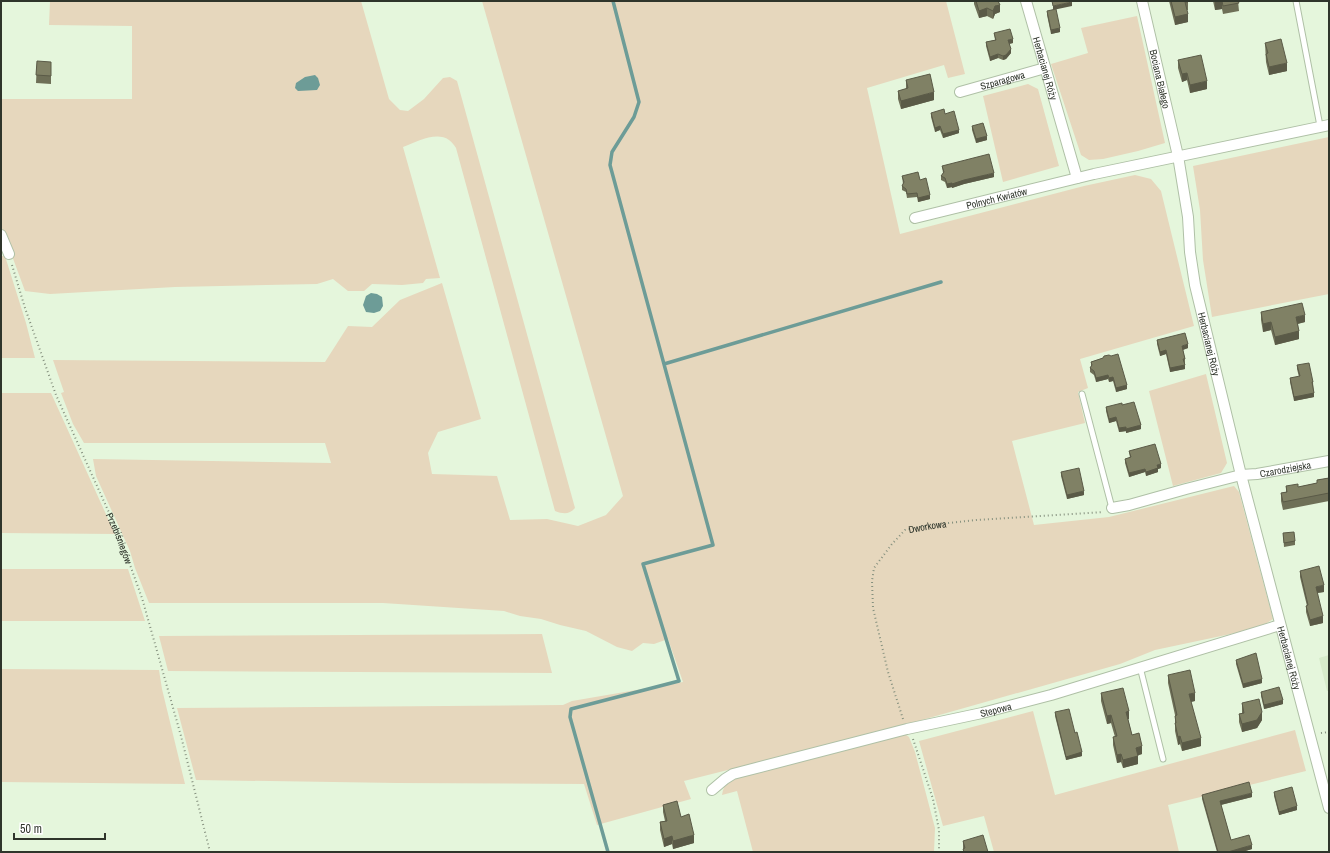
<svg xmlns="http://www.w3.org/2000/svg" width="1330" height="853" viewBox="0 0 1330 853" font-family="'Archivo Narrow',sans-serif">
	<rect width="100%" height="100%" fill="#e5f6dc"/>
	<!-- built -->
	<path fill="#d7eccb" d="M1329 655V691H1327L1319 658Z"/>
	<!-- green -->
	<path fill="#e6d7bd" d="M50 1H361L389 99 400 110 408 111 424 99 443 78 450 77 457 81 575 508C569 515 563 514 555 511L456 148C454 145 452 142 449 140 436 131 417 142 403 147L440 278 426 279 423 283 402 285 372 284 364 291H348L333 279 317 284 175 287 50 294 25 291 1 226V99H132V26L49 25Z
		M482 1H946L965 74 948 78 944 65 867 88 900 234 1084 186 1135 175 1151 179 1161 191 1194 326 1080 359 1088 388 1078 392 1085 423 1012 441 1034 525 1109 517 1234 486 1239 492 1273 619 1259 628 1155 650 1120 664 883 731 684 781 691 799 597 825 584 784 397 783 196 780 177 708 563 705 572 701 683 682 668 639 654 644 643 643 632 651 617 647 586 631 560 625 541 619 520 616 504 611 383 603H149L135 568 130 551 96 476 93 459 331 463 325 443H84L73 424 61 393 64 392 53 360 325 362 348 326 372 327 400 300 442 283 481 419 438 432 428 453 432 474 497 476 510 520 547 519 578 526 606 515 623 496Z
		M1137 16 1165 143 1138 151 1103 159 1089 160 1081 155 1051 64 1088 53 1081 28Z
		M1028 84 1038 89 1059 166 1003 182 983 96Z
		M1329 137V294L1212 317 1203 260 1200 210 1193 166Z
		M1 256H5L26 323 35 358H1Z
		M1206 374 1227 463 1221 473 1173 486 1149 391Z
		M1 393H51L115 534 1 533Z
		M1 569H128L145 621H1Z
		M542 634 552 673 168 671 159 636Z
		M1 669 159 670 162 689 185 784 1 782Z
		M1033 711 1055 795 1295 730 1306 771 1168 805 1179 852H994L984 816 943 826 919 741Z
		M903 733 909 737 915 752 935 828 934 852H753L737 791 722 795C724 784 727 782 737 776Z"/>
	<!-- water -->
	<path fill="#6d9c97" d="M315 75 318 78 320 85 317 90 298 91 295 88 296 83 305 77Z
		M371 293 377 294 382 297 383 306 380 311 374 313 366 312 363 305 366 296Z"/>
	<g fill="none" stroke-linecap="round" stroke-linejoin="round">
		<!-- stream -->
		<path stroke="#6d9c97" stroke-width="3.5" d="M664 364 941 282
			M608 852 570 717 571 709 679 681 643 564 713 545 610 165 612 152 634 117 639 102 613 1"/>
		<defs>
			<path id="lane" d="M1296 1 1320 126
				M1082 394 1112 508
				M1140 667 1163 759"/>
			<g id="street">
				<path id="s3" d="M1026 1 1077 178"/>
				<path id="s4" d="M1142 1 1178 156 1188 217 1190 252 1195 285 1241 475 1329 808"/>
				<path id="s5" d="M960 92 1045 68"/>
				<path id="s6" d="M915 218 1094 174 1329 125"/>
				<path d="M1 235 9 254"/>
				<path id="s7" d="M1112 508 1129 505 1186 489 1241 475 1257 474 1329 461"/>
				<path id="s8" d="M712 790 725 779 733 774 907 729 982 713 1051 695 1280 625"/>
			</g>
		</defs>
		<!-- lane casing -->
		<use href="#lane" stroke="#afc0a6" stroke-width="7"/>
		<!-- street casing -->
		<use href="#street" stroke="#afc0a6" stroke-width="12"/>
		<!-- path -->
		<g stroke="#86917f" stroke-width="2" stroke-dasharray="1 3" stroke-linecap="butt">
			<path id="s1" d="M12 265 25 308 56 395 120 537 142 598 181 736 210 852"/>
			<path id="s2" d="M903 719 888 672 873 608 872 581 874 568 892 544 905 530 931 525 976 520 1103 512"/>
			<path d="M1321 733 1329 732"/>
			<path d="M913 739 933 799 939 830V852"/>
		</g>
		<!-- lane -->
		<use href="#lane" stroke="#fff" stroke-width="5"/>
		<!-- street -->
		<use href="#street" stroke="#fff" stroke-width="10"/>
	</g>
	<!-- wall -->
	<path fill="#6e6f57" d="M974 1H999L1000 12 995 14 993 19 987 16 979 18 974 4Z
		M1169 1H1188V10H1187L1188 22 1175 25Z
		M1213 1H1238L1239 11 1223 14 1222 9 1215 10Z
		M1047 11 1060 32 1051 34 1047 15Z
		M994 33 1013 43 1009 44 1011 53 1006 59 1003 60 998 58 990 61 986 46V42L995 40Z
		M1265 43 1287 71 1269 75 1266 62Z
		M1178 60 1207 89 1190 93 1187 80 1182 82 1178 68Z
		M37 61 51 70V84L36 83Z
		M906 80 934 100 901 109 898 99V91L906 89Z
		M931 113 945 114 959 133 943 138 940 130 935 132 931 117Z
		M972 126 987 140 976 143 972 130Z
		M942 166 994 177 964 184 952 188V187L947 188 945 182 941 180V176L943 173Z
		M902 176 920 180 930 199 918 202 917 197 907 198 906 192 902 190V186L903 184Z
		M1261 312 1305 322 1298 324 1299 339 1275 345 1271 330 1263 332 1261 320Z
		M1157 340 1188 348 1183 350 1185 359V363H1184L1185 369 1170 372 1166 354 1160 356 1157 344Z
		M1103 358 1127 389 1116 392 1113 381 1109 382 1108 379 1096 382 1094 375 1090 372V368L1091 366V362Z
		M1297 365 1313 382 1314 397 1294 401 1290 382V378L1299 377 1297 369Z
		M1122 405 1141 429 1126 433V431L1119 432 1116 421 1109 423 1106 411V407Z
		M1129 451 1161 468 1158 469V472L1146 476 1145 472 1129 477 1125 463V459L1130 458Z
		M1061 472 1084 495 1067 499 1061 476Z
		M1329 478V501L1283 510 1281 501V493L1286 492V486L1298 487 1317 483V480Z
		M1283 533 1295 541V545L1284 547Z
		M1300 571 1324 592 1317 593 1323 623 1310 626 1306 612V606H1307L1300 577Z
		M1236 660 1262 683 1243 688 1236 664Z
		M1168 675 1195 701 1191 702 1201 746 1182 751 1180 744 1178 745 1175 731V715L1168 683Z
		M1261 692 1283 704 1264 709 1261 696Z
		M1101 693 1129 719H1128L1132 735 1142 754 1138 755V764L1123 768 1121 762 1117 763 1113 745V737H1115L1111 723 1107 724 1101 701Z
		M1242 703 1262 720 1257 728 1242 732 1239 722V714L1242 713Z
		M1055 712 1075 733 1082 756 1066 760 1055 716Z
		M1274 792 1297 810 1279 815 1274 796Z
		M1202 795 1252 797 1221 805 1231 840 1252 849 1242 852H1217L1202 799Z
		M663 805 681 817 694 843 673 849 672 844 664 847 660 830V822L665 821 663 812Z
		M963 841 988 852H963Z"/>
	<!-- shaded-wall -->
	<path fill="#5a5a47" d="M1222 1V9L1215 10V2Z
		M1266 1H1272L1266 2Z
		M1072 2V6L1053 10V6Z
		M1000 5V12L995 14 993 19V11L995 6Z
		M987 8V16L979 18V11Z
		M1188 14V22L1175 25V17Z
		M1060 28V32L1051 34V30Z
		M1013 39V43L1008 44V40Z
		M1011 49V53L1006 59 1003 60V56Z
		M998 54V58L990 61V57Z
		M1287 63V71L1269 75V67Z
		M1187 73V80L1182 82V74Z
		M1207 81V89L1190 93V85Z
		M934 92V100L901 109V101Z
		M940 126V130L935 132V128Z
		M959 130V133L943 138V134Z
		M987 136V140L976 143V139Z
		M994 173V177L964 184 952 188V184L964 180Z
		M952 183V187L947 188V184Z
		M930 195V199L918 202V198Z
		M1305 315V322L1296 324V317Z
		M1271 322V330L1263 332V324Z
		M1299 331V339L1275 345V337Z
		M1188 344V348L1182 350V346Z
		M1166 350V354L1160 356V352Z
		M1185 365V369L1170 372V368Z
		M1108 375V379L1096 382V378Z
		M1113 377V381L1109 382V378Z
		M1127 385V389L1116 392V388Z
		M1314 393V397L1294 401V397Z
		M1116 417V421L1109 423V419Z
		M1141 425V429L1126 433V429Z
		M1126 427V431L1119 432V428Z
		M1161 464V468L1158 469V472L1146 476V472L1157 465Z
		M1145 469V472L1129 477V473Z
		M1084 491V495L1067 499V495Z
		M1324 585V592L1316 593V587Z
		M1323 616V623L1310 626V620Z
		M1262 679V683L1243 688V684Z
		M1195 693V701L1189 702V694Z
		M1283 700V704L1264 709V705Z
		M1129 711V719L1126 720V712Z
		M1262 712V720L1257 728 1242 732V724Z
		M1111 715V723L1107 724V716Z
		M1180 736V744L1178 745V737Z
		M1201 738V746L1182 751V743Z
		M1142 746V754L1136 756V748Z
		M1082 752V756L1066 760V757Z
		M1121 754V762L1117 763V755Z
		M1138 756V764L1123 768V760Z
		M1252 793V797L1220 805V801Z
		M1297 806V810L1279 815V812Z
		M694 835V843L673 849V841Z
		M672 836V844L664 847V839Z
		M1252 845V849L1242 852H1228Z"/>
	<!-- building -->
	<path fill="#808165" stroke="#5a5a47" d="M976 1H998L1000 5 995 6 993 11 987 8 979 11Z
		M1052 1H1071L1072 2 1053 6Z
		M1171 1H1188V2H1185L1188 14 1175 17Z
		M1222 1H1238L1239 3 1223 6Z
		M1056 9 1060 28 1051 30 1047 11Z
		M1010 29 1013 39 1008 40 1011 49 1006 55 1003 56 998 54 990 57 986 42 996 40 994 33Z
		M1281 39 1287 63 1269 67 1266 54 1268 53 1265 43Z
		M1201 55 1207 81 1190 85 1187 73 1182 74 1178 60Z
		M37 61 51 62V76L36 75Z
		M930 74 934 92 901 101 898 91 908 88 906 80Z
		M944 109 945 114 954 111 959 130 943 134 940 126 935 128 931 113Z
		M983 123 987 136 976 139 972 126Z
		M989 154 994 173 964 180 952 184V183L947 184 945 178 941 176 944 172 942 166Z
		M918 172 920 180 926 178 930 195 918 198 917 193 907 194 906 189 902 186 904 182 902 176Z
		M1302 303 1305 315 1296 317 1299 331 1275 337 1271 322 1263 324 1261 312Z
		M1185 333 1188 344 1182 346 1185 359H1183L1185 365 1170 368 1166 350 1160 352 1157 340Z
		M1118 354 1127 385 1116 388 1113 377 1109 378 1108 375 1096 378 1094 371 1090 368 1092 365 1091 362 1103 358 1104 356 1109 355 1111 356Z
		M1309 363 1313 382H1312L1314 393 1294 397 1290 378 1300 376 1297 365Z
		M1134 402 1141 425 1126 429V427L1119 428 1116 417 1109 419 1106 407 1122 403V405Z
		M1155 444 1161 464 1157 465 1158 468 1146 472 1145 469 1129 473 1125 459 1131 457 1129 451Z
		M1079 468 1084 491 1067 495 1061 472Z
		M1329 478V493L1283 502 1281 493 1287 492 1286 486 1298 484V487L1317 483V480Z
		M1294 532 1295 541 1284 543 1283 533Z
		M1319 566 1324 585 1316 587 1323 616 1310 620 1306 606 1308 605 1300 571Z
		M1256 653 1262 679 1243 684 1236 660Z
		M1190 670 1195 693 1189 694 1201 738 1182 743 1180 736 1178 737 1175 723H1176L1175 716 1177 715 1168 675Z
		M1279 687 1283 700 1264 705 1261 692Z
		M1123 688 1129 711 1126 712 1132 735 1139 733 1142 746 1136 748 1138 756 1123 760 1121 754 1117 755 1113 737 1117 736 1111 715 1107 716 1101 693Z
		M1259 699 1262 712 1257 720 1242 724 1239 714 1244 713 1242 703Z
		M1069 709 1075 733 1077 732 1082 752 1066 757 1055 712Z
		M1249 782 1252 793 1220 801 1231 840 1249 835 1252 845 1228 852H1218L1202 795Z
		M1292 787 1297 806 1279 812 1274 792Z
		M677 801 681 817 689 814 694 835 673 841 672 836 664 839 660 822 667 821 663 805Z
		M983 835 988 852H964L963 849 965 848 963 841Z"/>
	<g text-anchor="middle" stroke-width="3" stroke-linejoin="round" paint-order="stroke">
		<!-- street labels -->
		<g font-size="10" fill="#2f352b" stroke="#fff">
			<text dy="4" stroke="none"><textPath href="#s3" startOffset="70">Herbacianej Róży</textPath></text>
			<text dy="4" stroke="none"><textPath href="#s4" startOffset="80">Bociana Białego</textPath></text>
			<text dy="4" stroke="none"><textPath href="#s5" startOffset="44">Szparagowa</textPath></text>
			<text dy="4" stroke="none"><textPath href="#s6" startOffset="84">Polnych Kwiatów</textPath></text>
			<text dy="4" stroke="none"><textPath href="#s4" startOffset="350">Herbacianej Róży</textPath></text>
			<text dy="4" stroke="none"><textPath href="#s7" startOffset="178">Czarodziejska</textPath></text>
			<text dy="4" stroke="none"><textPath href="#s2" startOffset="227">Dworkowa</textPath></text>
			<text dy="4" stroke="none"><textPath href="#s1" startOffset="294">Przebiśniegów</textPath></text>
			<text dy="4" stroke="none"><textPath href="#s4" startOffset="674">Herbacianej Róży</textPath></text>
			<text dy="4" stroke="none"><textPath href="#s8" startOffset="297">Stepowa</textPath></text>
		</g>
	</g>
	<!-- border -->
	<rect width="1330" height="853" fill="none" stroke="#2f352b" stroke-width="4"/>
	<!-- scale -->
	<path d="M14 833v6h91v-6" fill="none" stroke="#2f352b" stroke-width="2"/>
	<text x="20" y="833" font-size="12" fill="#2f352b" stroke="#ffffff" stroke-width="3" paint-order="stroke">50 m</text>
</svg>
